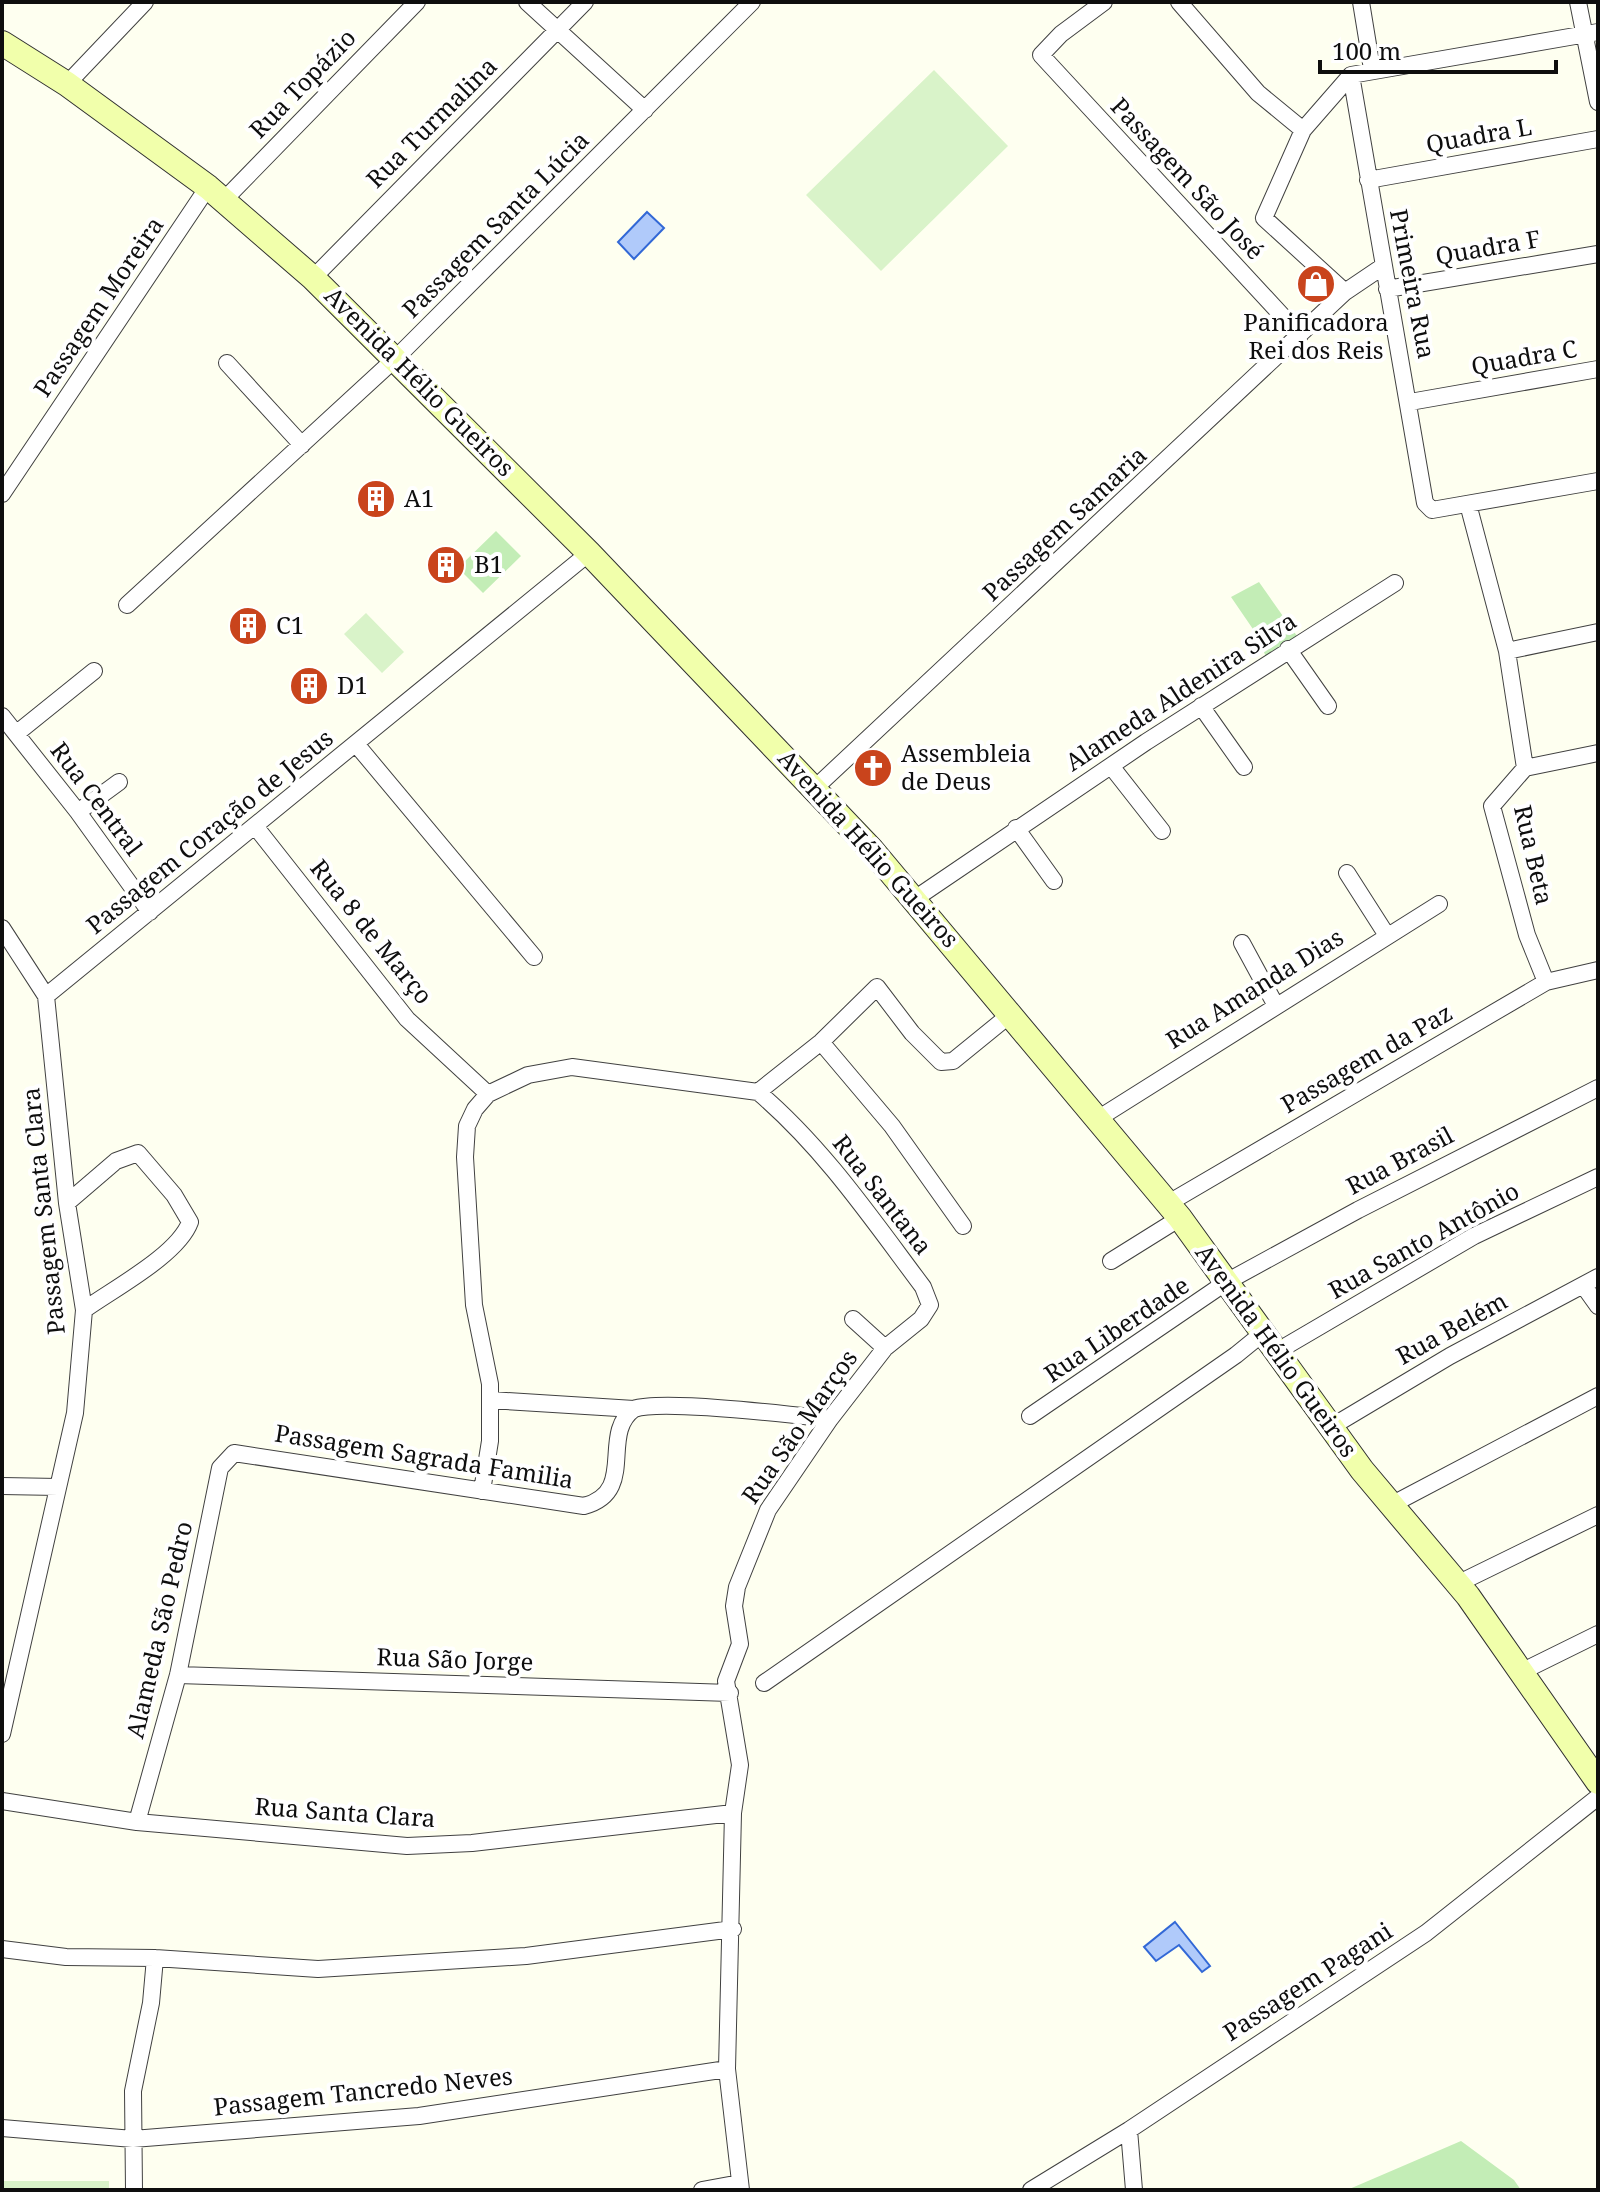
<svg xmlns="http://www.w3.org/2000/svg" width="1600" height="2192" viewBox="0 0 1600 2192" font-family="'Noto Serif',serif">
	<rect width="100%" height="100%" fill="#fefff0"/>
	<!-- green -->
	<path fill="#c3edb6" d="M496 531 521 556 483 593 458 568Z
		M1259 582 1297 636 1266 657 1257 635 1231 597Z
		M1461 2141 1514 2180 1521 2190H1347Z"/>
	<!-- pitch -->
	<path fill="#d9f3c9" d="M934 70 1008 146 881 271 806 195Z
		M366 613 404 652 382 673 344 634Z
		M2 2181H109V2190H2Z"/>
	<!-- water -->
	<path fill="#b0cafa" stroke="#3268d6" stroke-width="2" d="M647 212 664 228 634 259 618 242Z
		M1175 1922 1210 1966 1202 1972 1179 1945 1156 1961 1144 1947Z"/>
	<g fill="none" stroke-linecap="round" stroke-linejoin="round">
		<defs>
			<path id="minor" d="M527 2 645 110
				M1104 2 1061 34 1041 55 1300 335
				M1179 2 1258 93 1303 130
				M1361 2 1372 69
				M1578 2 1598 102
				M1351 75 1425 503 1432 510 1598 481
				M67 84 145 2
				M1368 180 1598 139
				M224 200 417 2
				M313 278 585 2
				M1387 289 1598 254
				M1345 292 1264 218 1303 130 1351 75 1598 32
				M227 363 302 445
				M1410 402 1598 369
				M2 494 208 187
				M1468 504 1507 651 1525 768 1492 806 1527 935 1546 982
				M127 605 397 357 752 2
				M1288 649 1328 706
				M1507 651 1598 632
				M1201 706 1244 767
				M2 716 78 812 150 912
				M17 733 94 671
				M356 744 534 957
				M1111 766 1162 831
				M1525 768 1598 753
				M815 788 1345 292 1382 267
				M78 812 119 782
				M255 826 407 1019 488 1094
				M1016 828 1054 881
				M1347 873 1386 934
				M916 898 1146 742 1395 583
				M2 928 46 996 67 1203 84 1310 75 1413 2 1734
				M1242 943 1275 1004
				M46 996 589 553
				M821 1042 892 1126 963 1226
				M1099 1118 1439 904
				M67 1203 116 1161 138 1153 174 1195 190 1222C178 1255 113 1289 84 1310
				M1167 1204 1546 982 1598 970
				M1111 1261 1180 1218
				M1583 1285 1598 1306
				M853 1319 885 1348
				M1276 1352 1474 1236 1598 1177
				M490 1400 634 1409C661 1399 794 1415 830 1419
				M1030 1416 1228 1281 1358 1210 1598 1088
				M1331 1427 1450 1356 1598 1277
				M2 1486 58 1487
				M482 1491 490 1441V1384L474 1305 465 1157 467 1126 475 1109 488 1094 528 1075 572 1067 758 1092 821 1042 877 987 912 1033 941 1062 953 1061 1012 1013
				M1391 1505 1598 1396
				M1457 1584 1598 1515
				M1521 1672 1598 1634
				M178 1675 730 1693
				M764 1683 1236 1355 1263 1333
				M2 1801 137 1822 407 1846 472 1843 733 1813
				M137 1822 178 1675 220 1468 234 1453 584 1506C638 1492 599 1434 634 1409
				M2 1949 66 1957 155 1958 318 1969 526 1956 733 1929
				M2 2128 133 2139 419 2116 727 2069
				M1129 2130 1134 2190
				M134 2190 133 2091 151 2003 155 1958
				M702 2190 740 2183
				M741 2190 727 2069 733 1813 740 1765 726 1681 740 1644 734 1606 737 1587 768 1510 830 1419 885 1348 921 1319 930 1305 923 1287C872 1219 823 1147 758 1092
				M1031 2190 1129 2130 1426 1933 1598 1797"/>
			<path id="secondary" d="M2 43 67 84 208 187 313 278 589 553 872 850 1180 1218 1362 1470 1468 1596 1598 1782"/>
		</defs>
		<!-- minor casing -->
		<use href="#minor" stroke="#414141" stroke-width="18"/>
		<!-- secondary casing -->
		<use href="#secondary" stroke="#303030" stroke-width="26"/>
		<!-- minor -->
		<use href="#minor" stroke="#fff" stroke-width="16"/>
		<!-- secondary -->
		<use href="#secondary" stroke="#f1ffab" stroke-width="24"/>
	</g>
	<!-- icons -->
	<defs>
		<symbol id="shop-disc" viewBox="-11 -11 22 22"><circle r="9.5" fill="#c9441c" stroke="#fff"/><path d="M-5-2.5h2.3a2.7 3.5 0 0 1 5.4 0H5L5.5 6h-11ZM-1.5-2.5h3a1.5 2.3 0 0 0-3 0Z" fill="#fff"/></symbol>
		<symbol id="building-disc" viewBox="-11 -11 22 22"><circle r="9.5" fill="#c9441c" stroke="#fff"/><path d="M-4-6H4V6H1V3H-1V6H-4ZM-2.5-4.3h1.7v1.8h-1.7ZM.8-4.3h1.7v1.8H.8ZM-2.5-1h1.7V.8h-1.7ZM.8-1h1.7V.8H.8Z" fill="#fff"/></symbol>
		<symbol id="church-disc" viewBox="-11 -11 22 22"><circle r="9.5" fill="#c9441c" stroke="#fff"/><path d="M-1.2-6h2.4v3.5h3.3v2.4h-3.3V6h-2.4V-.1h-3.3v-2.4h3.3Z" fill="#fff"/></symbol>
	</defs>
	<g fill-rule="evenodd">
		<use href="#shop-disc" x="1294" y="262" width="44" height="44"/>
		<use href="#building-disc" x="354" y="477" width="44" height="44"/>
		<use href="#building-disc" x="424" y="543" width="44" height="44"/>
		<use href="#building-disc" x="226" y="604" width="44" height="44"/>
		<use href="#building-disc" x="287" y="664" width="44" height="44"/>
		<use href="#church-disc" x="851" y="746" width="44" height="44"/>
	</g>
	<g text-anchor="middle" stroke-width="8" stroke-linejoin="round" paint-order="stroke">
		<!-- street labels -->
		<g font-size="24" fill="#0e0e0e" stroke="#fff">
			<text transform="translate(303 84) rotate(-46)" y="8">Rua Topázio</text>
			<text transform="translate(432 123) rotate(-45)" y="8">Rua Turmalina</text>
			<text transform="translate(1479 136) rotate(-10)" y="8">Quadra L</text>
			<text transform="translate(1187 179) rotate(47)" y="8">Passagem São José</text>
			<text transform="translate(496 225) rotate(-45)" y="8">Passagem Santa Lúcia</text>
			<text transform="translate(1488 248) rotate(-10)" y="8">Quadra F</text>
			<text transform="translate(1412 284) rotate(79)" y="8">Primeira Rua</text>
			<text transform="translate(99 307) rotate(-56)" y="8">Passagem Moreira</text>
			<text transform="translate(1524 358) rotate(-10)" y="8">Quadra C</text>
			<text transform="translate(419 382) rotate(45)" y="8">Avenida Hélio Gueiros</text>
			<text transform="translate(1065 524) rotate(-43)" y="8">Passagem Samaria</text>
			<text transform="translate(1181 692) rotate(-33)" y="8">Alameda Aldenira Silva</text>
			<text transform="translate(96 799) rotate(53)" y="8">Rua Central</text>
			<text transform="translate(210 832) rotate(-39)" y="8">Passagem Coração de Jesus</text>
			<text transform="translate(868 849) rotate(48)" y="8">Avenida Hélio Gueiros</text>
			<text transform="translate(1533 855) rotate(77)" y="8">Rua Beta</text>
			<text transform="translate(371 932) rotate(51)" y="8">Rua 8 de Março</text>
			<text transform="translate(1255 989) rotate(-32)" y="8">Rua Amanda Dias</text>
			<text transform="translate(1367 1059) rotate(-30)" y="8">Passagem da Paz</text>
			<text transform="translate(1400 1161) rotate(-28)" y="8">Rua Brasil</text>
			<text transform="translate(882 1195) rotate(52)" y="8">Rua Santana</text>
			<text transform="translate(44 1211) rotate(-96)" y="8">Passagem Santa Clara</text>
			<text transform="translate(1424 1241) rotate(-29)" y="8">Rua Santo Antônio</text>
			<text transform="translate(1452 1329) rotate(-29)" y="8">Rua Belém</text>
			<text transform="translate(1117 1330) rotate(-34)" y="8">Rua Liberdade</text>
			<text transform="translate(1276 1351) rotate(54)" y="8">Avenida Hélio Gueiros</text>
			<text transform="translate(800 1427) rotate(-55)" y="8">Rua São Marços</text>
			<text transform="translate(424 1457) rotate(9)" y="8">Passagem Sagrada Familia</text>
			<text transform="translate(160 1630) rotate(-77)" y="8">Alameda São Pedro</text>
			<text transform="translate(455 1660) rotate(2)" y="8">Rua São Jorge</text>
			<text transform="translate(345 1813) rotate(4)" y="8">Rua Santa Clara</text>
			<text transform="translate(1308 1982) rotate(-33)" y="8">Passagem Pagani</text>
			<text transform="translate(363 2092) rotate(-6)" y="8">Passagem Tancredo Neves</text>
		</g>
		<!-- poi labels -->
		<g font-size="24" fill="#0e0e0e" stroke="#fff" text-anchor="start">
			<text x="1316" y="331" text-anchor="middle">Panificadora<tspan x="1316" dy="28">Rei dos Reis</tspan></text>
			<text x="404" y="507">A1</text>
			<text x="474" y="573">B1</text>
			<text x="276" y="634">C1</text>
			<text x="337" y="694">D1</text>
			<text x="901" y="762">Assembleia<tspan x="901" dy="28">de Deus</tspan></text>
		</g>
	</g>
	<!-- border -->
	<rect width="1600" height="2192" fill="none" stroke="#0e0e0e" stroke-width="8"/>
	<!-- scale -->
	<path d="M1320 60v12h236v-12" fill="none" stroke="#0e0e0e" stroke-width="4"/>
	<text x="1332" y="60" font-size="24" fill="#0e0e0e" stroke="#ffffff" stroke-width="6" paint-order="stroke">100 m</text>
</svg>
